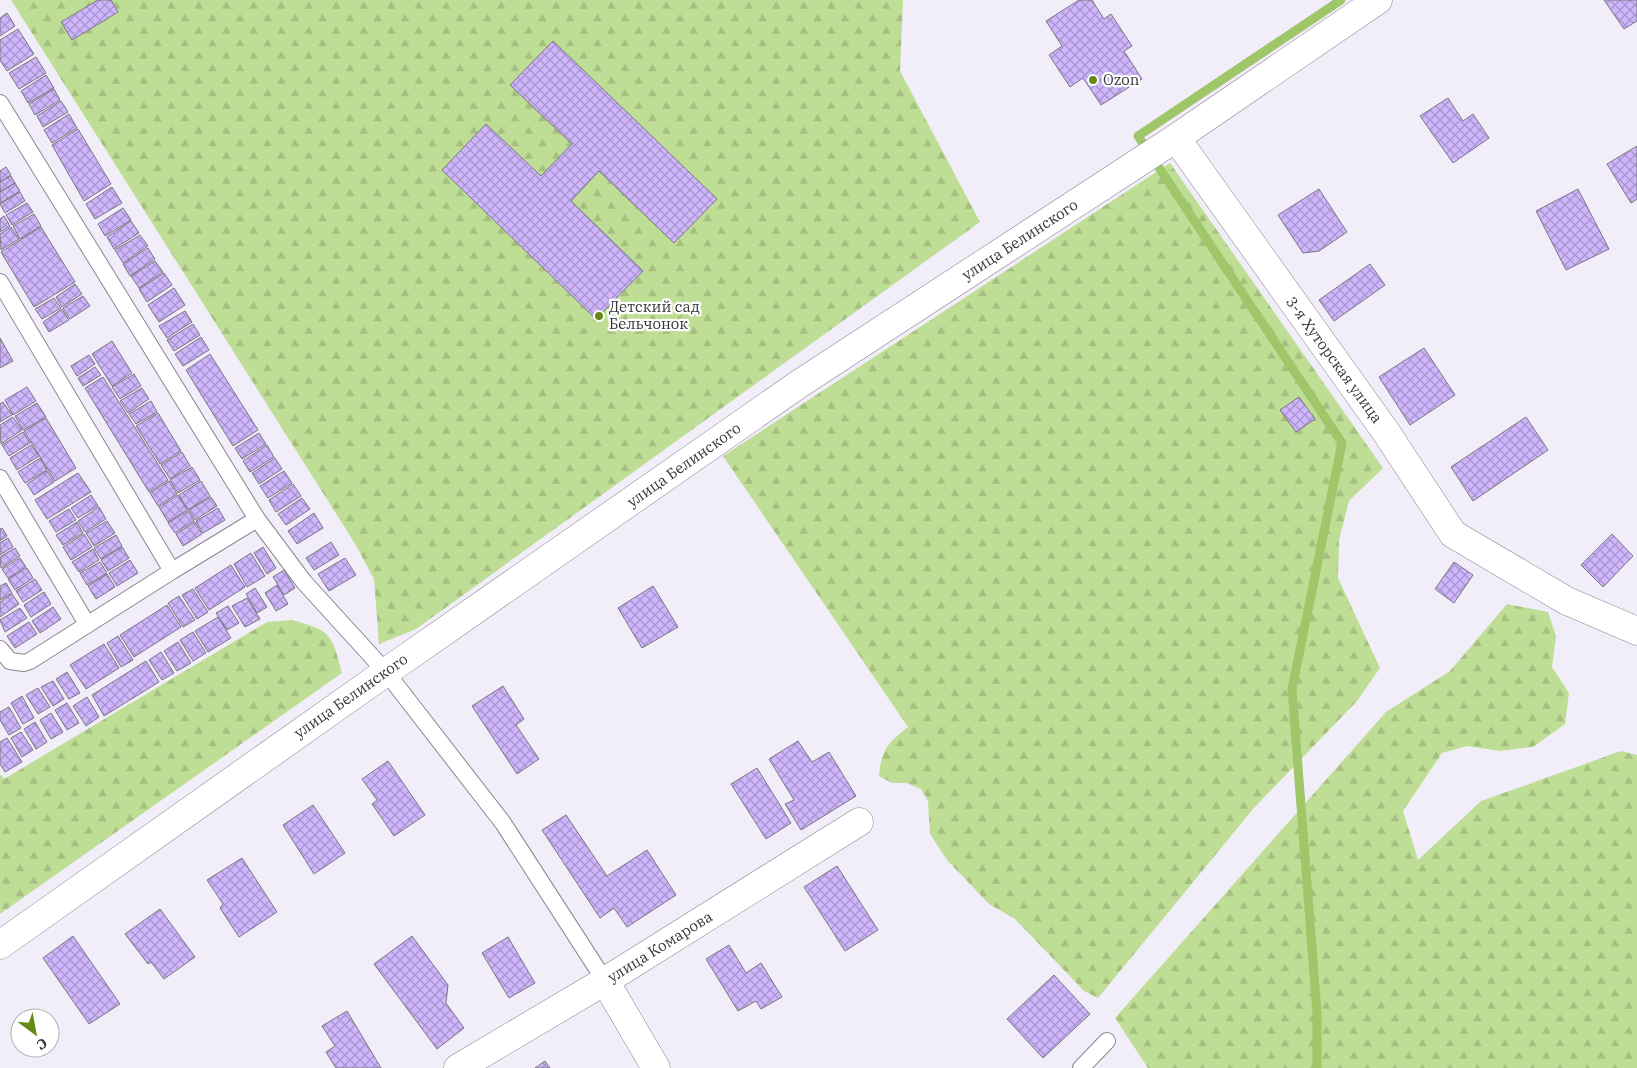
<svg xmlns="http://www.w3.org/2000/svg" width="1637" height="1068" viewBox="0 0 1637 1068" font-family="'IBM Plex Serif',serif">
	<defs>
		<pattern id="forest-firs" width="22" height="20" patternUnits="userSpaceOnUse" patternTransform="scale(1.25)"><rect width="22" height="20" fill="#bfde95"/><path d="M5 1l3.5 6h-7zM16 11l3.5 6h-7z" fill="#a5bf81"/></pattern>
		<pattern id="building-cross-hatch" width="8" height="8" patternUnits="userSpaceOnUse" patternTransform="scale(1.25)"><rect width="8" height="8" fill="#ceb5fc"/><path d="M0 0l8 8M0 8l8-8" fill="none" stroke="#a894cd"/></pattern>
	</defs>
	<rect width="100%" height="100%" fill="#f2eef9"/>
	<!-- forest -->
	<path fill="url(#forest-firs)" d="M11 0H903L900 71 980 222 416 629 379 644 374 579 354 542Z
		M1170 163 1383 468 1349 501 1339 540 1338 578 1380 668 1357 701 1253 809 1098 998 1084 991 1015 919 989 904 947 860 930 834 928 801 921 789 906 783H892L879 776C881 751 888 742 908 727L723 456Z
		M1507 604 1548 612 1556 636 1552 667 1569 693 1565 724 1533 747 1500 751 1467 746 1442 753 1403 811 1418 860 1481 801 1621 751 1637 755V1068H1148L1115 1018 1386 712 1450 671Z
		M291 620C331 630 332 634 342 673L0 914V774L4 779 267 622Z"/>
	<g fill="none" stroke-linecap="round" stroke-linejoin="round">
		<!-- stream -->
		<path stroke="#a0c66a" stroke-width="9" d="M1317 1068V1013L1292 689 1342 443 1138 136 1341 0"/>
	</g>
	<!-- building -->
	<path fill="url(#building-cross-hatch)" stroke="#7a7781" d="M98 0H111L118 12 72 40 61 22Z
		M1079 0H1092L1104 19 1111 14 1132 46 1124 51 1142 79 1101 105 1083 78 1070 87 1049 55 1062 46 1046 21Z
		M1604 0H1637V21L1624 29Z
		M7 13 15 26 0 36V18Z
		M18 29 34 54 7 71 0 60V40Z
		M553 41 717 199 674 243 599 171 571 201 643 271 596 319 442 170 486 124 541 176 572 144 510 85Z
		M36 57 46 73 19 89 9 73Z
		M46 75 54 88 28 103 21 91Z
		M54 89 60 100 35 115 29 104Z
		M1448 98 1463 121 1473 114 1489 138 1453 163 1420 116Z
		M61 101 68 112 43 127 37 116Z
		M69 114 77 128 52 143 44 130Z
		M78 129 111 184 84 201 52 145Z
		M1637 146V199L1631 203 1607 164Z
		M6 167 11 175 0 182V171Z
		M11 176 15 183 0 192V182Z
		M15 183 20 191 0 203V192Z
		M112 187 122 203 95 219 86 204Z
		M1319 189 1347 232 1319 251 1303 253 1278 215Z
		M1578 189 1609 249 1566 270 1536 211Z
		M20 192 25 201 5 213 0 204Z
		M27 203 33 212 12 225 6 215Z
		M123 208 131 220 105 236 98 224Z
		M34 214 41 226 20 239 13 226Z
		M4 216 10 226 0 232V219Z
		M131 221 139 233 114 249 107 237Z
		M11 227 19 239 1 250 0 234Z
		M41 227 75 282 34 307 1 252Z
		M140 235 148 246 123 263 115 250Z
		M148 248 155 259 130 276 123 264Z
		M155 261 163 272 139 288 131 276Z
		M1370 264 1385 285 1334 321 1319 300Z
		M164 273 172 285 147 302 139 289Z
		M75 284 82 294 62 307 56 297Z
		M174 288 185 305 159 322 148 305Z
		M83 296 90 306 70 319 63 308Z
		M54 298 61 308 42 319 35 309Z
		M62 309 69 320 49 332 43 322Z
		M185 311 192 322 167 338 159 326Z
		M193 324 200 335 174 351 167 340Z
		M201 337 209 350 183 366 175 354Z
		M0 338 13 361 0 368Z
		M112 341 132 373 112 386 92 354Z
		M1424 348 1455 395 1410 425 1379 377Z
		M210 354 258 430 233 446 186 370Z
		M89 355 95 364 77 376 71 366Z
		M95 367 101 375 83 386 78 378Z
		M134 374 141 386 120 399 112 387Z
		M103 377 168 480 149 492 85 388Z
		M27 387 36 401 13 415 5 400Z
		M142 388 149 399 128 413 120 401Z
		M1299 397 1315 419 1296 432 1280 410Z
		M151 401 157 412 136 424 129 414Z
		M3 402 12 415 0 422V404Z
		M37 403 46 417 23 430 15 416Z
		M158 413 181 451 160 464 136 426Z
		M13 417 22 430 1 444 0 425Z
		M1526 417 1548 450 1473 501 1451 467Z
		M46 418 76 468 55 481 24 431Z
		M23 432 30 443 9 456 2 445Z
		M259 433 266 444 242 459 235 448Z
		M31 445 39 456 17 470 10 458Z
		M267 445 274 457 250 472 243 461Z
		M182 452 190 466 170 479 161 465Z
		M40 458 47 470 25 483 18 472Z
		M275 458 282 469 259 484 252 473Z
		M192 467 200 480 178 493 170 480Z
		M47 471 54 482 34 495 27 484Z
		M284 471 292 483 268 498 260 486Z
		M78 473 91 492 47 519 35 500Z
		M169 481 177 494 158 506 150 493Z
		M201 481 210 496 188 510 179 495Z
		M293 484 301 496 276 512 269 500Z
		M91 495 98 506 78 518 71 508Z
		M178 495 187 510 168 522 159 507Z
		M211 497 217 506 195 520 189 510Z
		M302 498 310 509 286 525 278 514Z
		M99 507 106 519 85 532 78 521Z
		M218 508 225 520 203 533 196 521Z
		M69 509 76 520 56 532 49 521Z
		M188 511 194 521 175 533 168 523Z
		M314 513 323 528 297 544 288 531Z
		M107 521 115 533 94 546 86 533Z
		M77 522 83 533 63 545 56 535Z
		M195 522 202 534 183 546 176 534Z
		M2 528 7 536 0 541V529Z
		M84 534 92 547 71 560 63 547Z
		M1612 534 1633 556 1603 587 1581 565Z
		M116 535 122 546 101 559 94 548Z
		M8 538 13 547 0 555V543Z
		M331 542 339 555 314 570 306 558Z
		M122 547 129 558 108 571 101 560Z
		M263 547 276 568 267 574 254 553Z
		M15 548 20 556 1 568 0 557Z
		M93 549 99 560 79 572 72 562Z
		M251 553 265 576 247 587 234 564Z
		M20 558 26 567 8 578 2 569Z
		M345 558 356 575 329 591 318 574Z
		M130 560 138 573 117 586 109 573Z
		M100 562 107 573 87 585 80 573Z
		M1454 562 1473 575 1454 603 1435 589Z
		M231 565 245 587 209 610 195 588Z
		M27 568 33 578 15 590 8 579Z
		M284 570 295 588 284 595 273 577Z
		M107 574 115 587 96 599 88 586Z
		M35 579 42 590 23 602 16 591Z
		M6 583 12 593 0 600V586Z
		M277 585 288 604 276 611 265 593Z
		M653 586 678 627 642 648 618 608Z
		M255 588 267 607 257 613 246 594Z
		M193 589 208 612 197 619 182 595Z
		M44 592 51 604 31 617 24 605Z
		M12 594 19 604 0 617V602Z
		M179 596 195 620 183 627 168 603Z
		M247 598 260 619 245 627 232 606Z
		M167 605 181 627 134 657 120 635Z
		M228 606 239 623 227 630 216 613Z
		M53 607 61 619 40 633 32 621Z
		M20 608 27 618 5 632 0 620Z
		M218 617 231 638 208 652 195 631Z
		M29 622 37 634 15 648 7 636Z
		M193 632 206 653 193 661 180 640Z
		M118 636 133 660 121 667 107 643Z
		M178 642 191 663 177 671 164 651Z
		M104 644 119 668 86 689 70 665Z
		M161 652 174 673 162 680 149 660Z
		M146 661 159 682 104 716 92 695Z
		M67 672 80 693 69 699 56 679Z
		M53 681 64 699 53 706 41 687Z
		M503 686 524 719 516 725 539 759 517 774 472 706Z
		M38 688 50 707 38 714 26 695Z
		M22 696 34 718 23 724 11 703Z
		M87 697 99 717 86 726 73 706Z
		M67 703 79 723 67 730 55 710Z
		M9 707 21 728 9 735 0 720V712Z
		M51 713 63 732 51 739 40 720Z
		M35 722 47 742 36 749 24 729Z
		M21 732 33 750 22 757 11 738Z
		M7 738 22 762 5 772 0 764V742Z
		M798 741 812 762 829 752 856 796 801 830 785 804 794 800 769 759Z
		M388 761 425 815 394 836 372 804 377 800 362 779Z
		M757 768 791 823 766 839 731 784Z
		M313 805 345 853 314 874 283 825Z
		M566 815 607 876 647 850 676 895 627 927 614 908 600 918 542 830Z
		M242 858 277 912 239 937 220 908 223 904 207 880Z
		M837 866 878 930 845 951 804 887Z
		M160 909 195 957 164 979 151 962 148 964 125 934Z
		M73 936 120 1004 89 1024 43 958Z
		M412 936 448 985 446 1003 464 1028 437 1049 374 964Z
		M508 937 535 983 509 998 482 953Z
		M729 945 746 973 761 963 782 997 761 1009 756 1001 738 1011 706 959Z
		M1054 975 1090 1014 1043 1058 1007 1019Z
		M347 1011 381 1068H336L326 1052 335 1046 322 1026Z
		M545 1061 550 1068H535Z"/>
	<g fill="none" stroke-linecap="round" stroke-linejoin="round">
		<defs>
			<path id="lane" d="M0 103 257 519 304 582 386 672 503 823 605 981
				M0 282 172 571 257 519
				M0 478 87 624
				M0 649 10 661 24 663 30 661 172 571
				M1081 1068 1107 1041"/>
			<path id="street" d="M1176 138 1386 432 1453 534 1567 601 1637 631
				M605 981 656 1068
				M458 1068 605 981 859 822"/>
			<path id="secondary" d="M0 945 386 672 799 384 1176 138 1378 0"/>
		</defs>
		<!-- lane casing -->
		<use href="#lane" stroke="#898690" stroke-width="18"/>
		<!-- street casing -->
		<use href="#street" stroke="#898690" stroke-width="29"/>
		<!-- secondary casing -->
		<use href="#secondary" stroke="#898690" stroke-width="29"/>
		<!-- lane -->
		<use href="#lane" stroke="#fff" stroke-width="16"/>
		<!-- street -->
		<use href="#street" stroke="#fff" stroke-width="28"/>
		<!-- secondary -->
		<use href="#secondary" stroke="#fff" stroke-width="28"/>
	</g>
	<!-- markers -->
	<g fill="#658b17" stroke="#fff" stroke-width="2">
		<circle cx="1093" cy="80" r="5"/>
		<circle cx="599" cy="316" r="5"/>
	</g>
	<g text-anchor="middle" stroke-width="4.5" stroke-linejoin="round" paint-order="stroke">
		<!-- poi labels -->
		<g font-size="15" fill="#37363a" stroke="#fff" text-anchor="start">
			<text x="1103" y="85">Ozon</text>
			<text x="609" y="312">Детский сад<tspan x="609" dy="17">Бельчонок</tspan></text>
		</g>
		<!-- street labels -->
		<g font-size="15" fill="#37363a" stroke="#fff">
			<text transform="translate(1020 240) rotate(-33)" y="5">улица Белинского</text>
			<text transform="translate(1334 360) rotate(54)" y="5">3-я Хуторская улица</text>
			<text transform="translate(684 465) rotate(-35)" y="5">улица Белинского</text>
			<text transform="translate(351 696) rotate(-35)" y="5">улица Белинского</text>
			<text transform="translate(660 947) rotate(-32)" y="5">улица Комарова</text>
		</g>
	</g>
	<!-- north arrow -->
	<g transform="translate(35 1033) rotate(148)"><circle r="24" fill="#ffffff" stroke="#afafb0"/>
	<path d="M0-4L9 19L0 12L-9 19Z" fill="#658b17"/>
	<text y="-8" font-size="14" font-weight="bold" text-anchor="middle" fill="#37363a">С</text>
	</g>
</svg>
